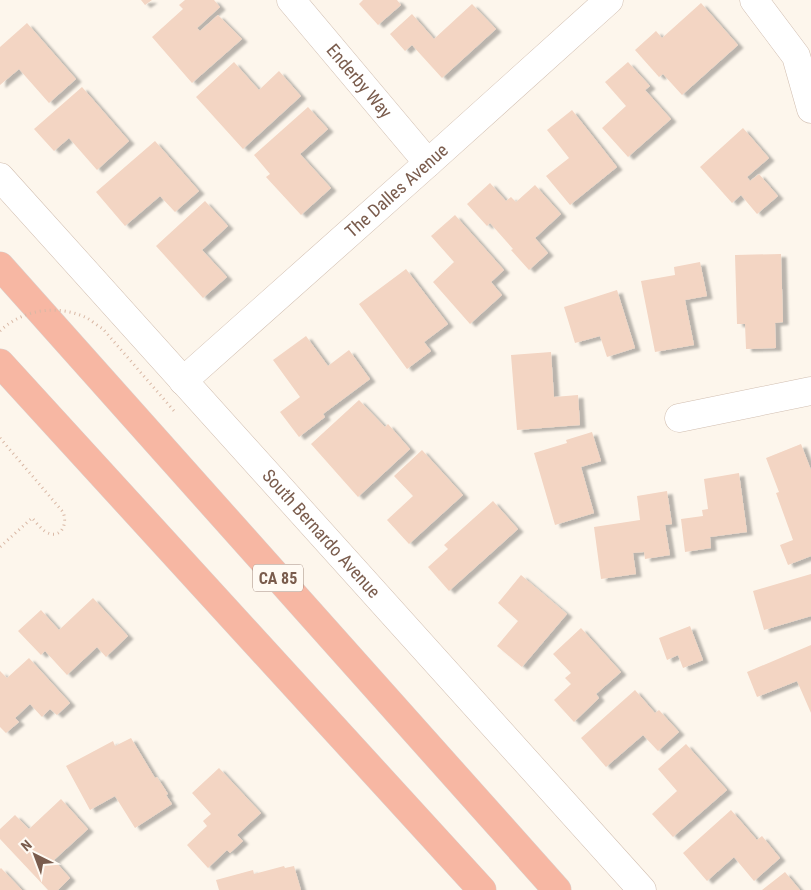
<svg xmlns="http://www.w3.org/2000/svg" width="811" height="890" viewBox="0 0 811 890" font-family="'Roboto Condensed',sans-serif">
	<defs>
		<filter id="shadow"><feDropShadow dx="5.5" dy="3" stdDeviation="1" flood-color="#0004"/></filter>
	</defs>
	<rect width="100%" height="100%" fill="#fdf6ec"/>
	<!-- building -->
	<path fill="#f3d5c3" filter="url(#shadow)" d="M141 0H152L145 5Z
		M185 0H214L220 7 197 28 200 31 218 15 242 39 192 83 152 37 183 9 179 5Z
		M363 0H397L401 5 378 25 359 4Z
		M701 3 738 45 682 95 663 74 659 77 635 50 656 31 662 38Z
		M472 4 496 29 442 78 412 45 405 51 390 34 412 14 434 39Z
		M27 23 76 79 49 103 19 69 0 85V47Z
		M234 62 259 90 279 71 301 96 243 149 196 97Z
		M628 62 650 86 645 90 671 119 628 157 602 128 626 106 605 82Z
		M82 87 129 141 97 170 69 138 54 151 34 129Z
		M308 107 328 129 300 154 331 188 301 215 266 177 270 174 254 155Z
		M572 110 617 167 570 205 546 176 569 158 547 130Z
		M743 128 769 158 747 177 750 181 759 174 778 196 757 214 741 195 732 203 700 167Z
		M155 141 199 191 175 212 160 196 125 226 96 192Z
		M490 183 506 201 511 197 516 202 535 185 561 214 535 238 548 253 529 270 511 250 513 249 490 223 487 226 467 204Z
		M205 201 228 226 202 250 227 277 203 298 156 246Z
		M455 215 504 270 491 282 502 295 470 324 433 282 454 262 431 236Z
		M781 254 783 322 775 323 776 348 746 349 745 324H737L735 255Z
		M700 262 707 296 685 300 694 345 655 352 641 281 675 275 674 267Z
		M406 269 448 324 424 342 431 351 407 369 359 304Z
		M617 290 635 348 607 357 600 336 575 343 564 307Z
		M306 336 328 366 349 350 370 379 323 414 325 417 299 437 280 412 300 397 273 360Z
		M551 352 554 397 578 395 580 425 517 430 511 355Z
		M359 400 385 427 388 424 410 449 358 497 311 444Z
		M592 432 601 461 581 467 594 513 555 525 534 453 567 443 566 440Z
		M801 444 811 470V556L788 565 780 545 793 540 776 493 779 492 766 458Z
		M422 450 463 495 409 544 387 520 413 496 394 476Z
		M739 473 747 532 710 537 711 548 685 552 681 519 703 516 702 510 708 509 704 479Z
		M667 491 672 524 665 525 670 555 645 559 644 552 633 553 636 574 601 579 594 527 640 520 637 496Z
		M493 501 518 529 449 591 428 567 448 549 444 545Z
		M811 574V616L764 630 753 591Z
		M521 575 567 614 522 667 497 646 518 621 498 603Z
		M93 598 128 636 106 657 97 647 67 675 45 651 41 655 18 631 41 610 59 630Z
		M690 626 703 660 683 668 678 655 667 660 659 638Z
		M581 628 621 672 596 694 599 698 574 722 554 700 571 684 565 678 571 673 553 654Z
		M811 645V713L797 681 757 697 747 672Z
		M29 658 70 703 57 715 50 709 42 717 30 704 15 718 19 722 6 733 0 727V671L7 678Z
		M635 690 655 713 659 710 679 732 658 751 643 735 606 767 581 738Z
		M131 738 155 778 157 777 168 794 166 795 172 804 135 828 115 796 90 810 66 766 113 741 115 746Z
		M686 744 727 790 673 837 652 814 677 791 658 769Z
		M219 768 261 813 237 835 243 841 230 853 227 850 208 868 187 845 207 826 203 821 211 814 192 793Z
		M61 799 88 829 54 860 70 878 58 890H48L0 839V829L15 815 29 829Z
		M731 810 757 840 762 836 780 858 754 881 734 857 707 881 683 853Z
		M284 866 285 868 294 866 301 890H219L216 880 253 870 254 874Z
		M1 868 22 890H0V869Z
		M785 872 800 890H762Z"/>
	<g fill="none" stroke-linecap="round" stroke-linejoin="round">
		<defs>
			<g id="minor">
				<path id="s1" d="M291 0 428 163"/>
				<path d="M754 0 796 56 811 109"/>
				<path id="s2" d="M0 177 642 890"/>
				<path id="s3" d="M183 381 428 163 609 0"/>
				<path d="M679 418 811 391"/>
			</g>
			<path id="highway" d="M0 266 557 890
				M0 363 482 890"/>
		</defs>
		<!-- minor casing -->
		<use href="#minor" stroke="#d1beb0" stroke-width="29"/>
		<!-- highway casing -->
		<use href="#highway" stroke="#dad1cd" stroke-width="29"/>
		<!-- path -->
		<path stroke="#d9b8a5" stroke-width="3" stroke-dasharray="1 4" stroke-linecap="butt" d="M0 438 63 512C68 524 61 540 46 532 41 529 36 522 32 518L0 547"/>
		<!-- minor -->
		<use href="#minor" stroke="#fff" stroke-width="28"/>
		<!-- highway -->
		<use href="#highway" stroke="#f7b7a3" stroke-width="28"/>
		<!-- path-bridge -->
		<path stroke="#d9b8a5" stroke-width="3" stroke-dasharray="1 4" stroke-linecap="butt" d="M0 331C23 309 58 304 87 318 92 321 98 326 103 329L175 412"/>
	</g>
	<g text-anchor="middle" stroke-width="5" stroke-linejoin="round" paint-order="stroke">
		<!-- shield labels -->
		<rect fill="#fffaf3" stroke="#a28b7f" stroke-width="1" x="253" y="564.5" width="50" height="27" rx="4"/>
		<g font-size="16" font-weight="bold" fill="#7a5c4d">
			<text x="278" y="584">CA 85</text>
		</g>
		<!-- street labels -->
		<g font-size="18" fill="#7a5c4d" stroke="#fffaf3">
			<text dy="6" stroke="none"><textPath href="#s1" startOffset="106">Enderby Way</textPath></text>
			<text dy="6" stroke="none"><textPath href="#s3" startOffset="286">The Dalles Avenue</textPath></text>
			<text dy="6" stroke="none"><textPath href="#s2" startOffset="480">South Bernardo Avenue</textPath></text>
		</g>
	</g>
	<!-- north arrow -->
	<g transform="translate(35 855) rotate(318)" stroke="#fffaf3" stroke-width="4" paint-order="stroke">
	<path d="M0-4L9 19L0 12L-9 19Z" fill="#7a5c4d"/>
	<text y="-8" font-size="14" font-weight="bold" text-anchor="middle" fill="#7a5c4d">N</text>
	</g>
</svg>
